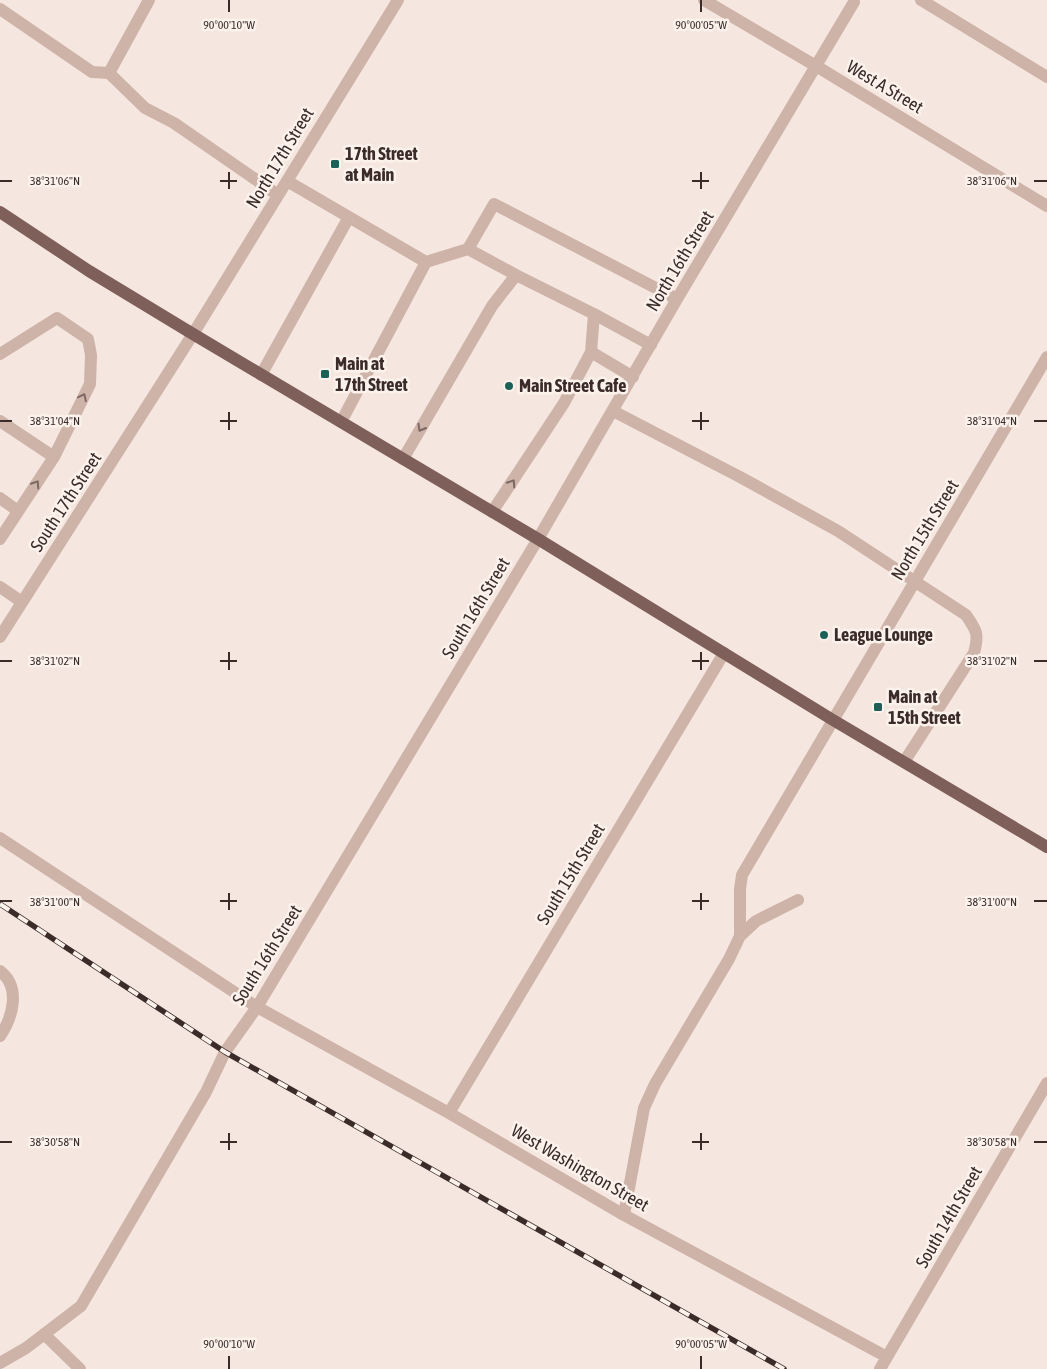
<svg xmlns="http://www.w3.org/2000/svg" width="1047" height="1369" viewBox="0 0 1047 1369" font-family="'Asap Condensed',sans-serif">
	<rect width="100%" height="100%" fill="#f5e7df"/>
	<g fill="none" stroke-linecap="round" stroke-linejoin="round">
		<!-- minor -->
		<path stroke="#ceb3a9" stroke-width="12" d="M704 0 816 66 1047 206
			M921 0 1047 77
			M0 9 92 72 109 73 149 0
			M109 73 145 108 174 123 278 195
			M287 181 426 262 341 422
			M468 249 516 275
			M426 262 468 249 494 204 677 299
			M594 314 651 345
			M591 352 633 377
			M0 354 57 318 88 339 91 355 90 384 54 457 0 539
			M261 375 349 217
			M613 411 740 477 838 531 966 615C977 631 979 634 974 653L904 762
			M0 421 54 457
			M403 459 492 306 516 275 594 314 591 352 564 403 492 512
			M0 498 18 511
			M0 587 22 602
			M0 637 193 334 398 0
			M0 838 257 1007 449 1113 624 1215 887 1357
			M740 936 756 921 798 900
			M0 971C21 987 13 1017 0 1036
			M449 1113 724 653
			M624 1215 644 1108 655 1084 729 959 740 936V889L742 875 1047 357
			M44 1334 80 1369
			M0 1363 26 1348 81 1306 206 1092 225 1052 257 1007 538 539 677 299 854 2
			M880 1369 1047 1083"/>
		<!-- major -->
		<path stroke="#7e5f5a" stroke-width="12" d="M0 212 89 271 193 334 538 539 833 720 1047 847"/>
		<defs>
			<path id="rail" d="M0 904 225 1052 784 1369"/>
		</defs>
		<!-- rail casing -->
		<use href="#rail" stroke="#3b2c2a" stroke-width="5.5"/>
		<!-- rail -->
		<use href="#rail" stroke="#fcf2ec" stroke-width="4" stroke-dasharray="11" stroke-linecap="butt"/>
	</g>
	<!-- one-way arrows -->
	<defs><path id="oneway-chevron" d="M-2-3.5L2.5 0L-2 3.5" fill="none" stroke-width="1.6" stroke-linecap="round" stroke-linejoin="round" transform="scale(1.25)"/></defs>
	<g stroke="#7d6963">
		<use href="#oneway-chevron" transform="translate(83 397) rotate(-64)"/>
		<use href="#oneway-chevron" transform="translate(421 428) rotate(120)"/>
		<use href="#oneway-chevron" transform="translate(512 483) rotate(-57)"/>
		<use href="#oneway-chevron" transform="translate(36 484) rotate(-57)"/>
	</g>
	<!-- ticks -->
	<path fill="none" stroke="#3b2c2a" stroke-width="2" d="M229 0V12M701 0V12M229 172V189M701 172V189M0 181H12M220 181H237M692 181H709M1034 181H1047M229 412V430M701 412V430M0 421H12M220 421H237M692 421H709M1034 421H1047M229 652V670M701 652V670M0 661H12M220 661H237M692 661H709M1034 661H1047M229 893V910M701 893V910M0 901H12M220 901H237M692 901H709M1034 901H1047M229 1133V1150M701 1133V1150M0 1142H12M220 1142H237M692 1142H709M1034 1142H1047M229 1356V1369M701 1356V1369"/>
	<!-- markers -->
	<g fill="#1b6158" stroke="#fcf2ec" stroke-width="2">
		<rect x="330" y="159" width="10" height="10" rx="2.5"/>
		<rect x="320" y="369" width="10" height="10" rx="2.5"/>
		<circle cx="509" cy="386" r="5"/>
		<circle cx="824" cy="635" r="5"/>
		<rect x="873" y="702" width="10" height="10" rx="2.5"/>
	</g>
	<g text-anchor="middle" stroke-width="5" stroke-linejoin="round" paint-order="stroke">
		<!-- street labels -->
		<g font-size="18" fill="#3b2c2a" stroke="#fcf2ec">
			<text transform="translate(885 87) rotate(31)" y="6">West A Street</text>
			<text transform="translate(280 158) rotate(-59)" y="6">North 17th Street</text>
			<text transform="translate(680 261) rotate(-59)" y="6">North 16th Street</text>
			<text transform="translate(66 502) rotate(-57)" y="6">South 17th Street</text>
			<text transform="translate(925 530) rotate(-59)" y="6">North 15th Street</text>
			<text transform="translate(476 608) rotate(-59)" y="6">South 16th Street</text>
			<text transform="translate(571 874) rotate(-59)" y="6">South 15th Street</text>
			<text transform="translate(267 955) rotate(-58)" y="6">South 16th Street</text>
			<text transform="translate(580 1168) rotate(30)" y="6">West Washington Street</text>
			<text transform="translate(949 1217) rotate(-60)" y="6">South 14th Street</text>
		</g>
		<!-- poi labels -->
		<g font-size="18" font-weight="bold" fill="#3b2c2a" stroke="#fcf2ec" text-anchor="start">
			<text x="345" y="160">17th Street<tspan x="345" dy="21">at Main</tspan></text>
			<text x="335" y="370">Main at<tspan x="335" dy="21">17th Street</tspan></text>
			<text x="519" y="392">Main Street Cafe</text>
			<text x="834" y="641">League Lounge</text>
			<text x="888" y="703">Main at<tspan x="888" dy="21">15th Street</tspan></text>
		</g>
	</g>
	<g font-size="12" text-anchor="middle" fill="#3b2c2a" stroke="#fcf2ec" stroke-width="5" stroke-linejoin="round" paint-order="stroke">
		<text x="229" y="29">90°00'10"W</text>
		<text x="701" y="29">90°00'05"W</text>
		<text x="55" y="185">38°31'06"N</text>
		<text x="992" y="185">38°31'06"N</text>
		<text x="55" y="425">38°31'04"N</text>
		<text x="992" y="425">38°31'04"N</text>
		<text x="55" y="665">38°31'02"N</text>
		<text x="992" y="665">38°31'02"N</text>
		<text x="55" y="906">38°31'00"N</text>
		<text x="992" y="906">38°31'00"N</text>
		<text x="55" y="1146">38°30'58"N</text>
		<text x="992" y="1146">38°30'58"N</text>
		<text x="229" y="1348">90°00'10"W</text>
		<text x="701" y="1348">90°00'05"W</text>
	</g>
</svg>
